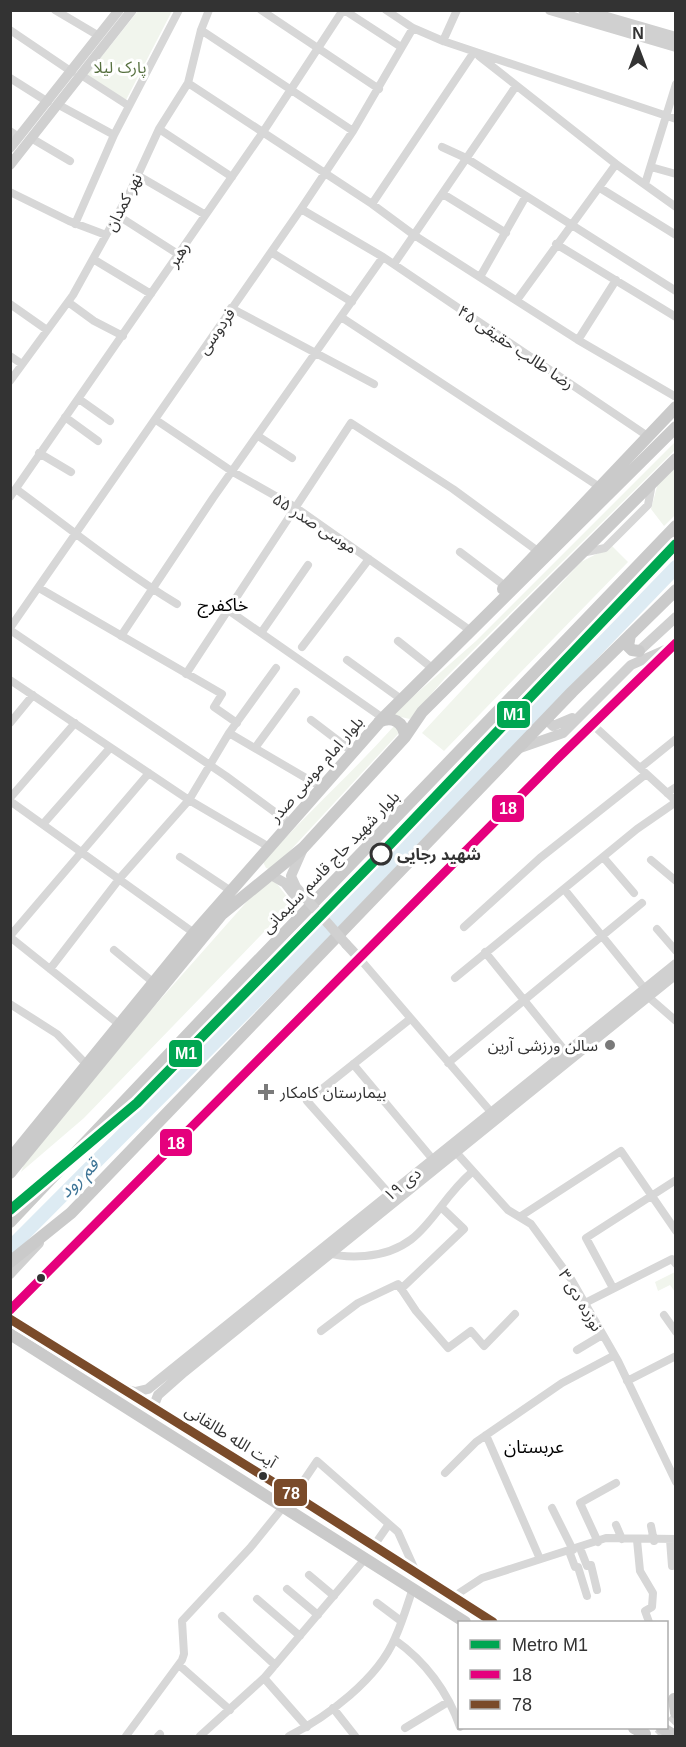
<svg xmlns="http://www.w3.org/2000/svg" width="686" height="1747" viewBox="0 0 686 1747" font-family="Arial,'Noto Sans Arabic',sans-serif">
	<rect width="100%" height="100%" fill="#fff"/>
	<!-- green -->
	<path fill="#f1f5ed" d="M138 11H172L126 100 86 76Z
		M675 442V450L445 678 410 719 392 715 476 641Z
		M675 467V515L664 526 651 509 658 483Z
		M612 546 628 562 444 751 422 733 581 562Z
		M394 726 398 729V734L286 855 269 869 266 868 263 862C305 815 352 773 394 726Z
		M274 880 292 903 84 1118 21 1172 25 1162 151 1010 257 890Z
		M675 1272V1292L670 1285 658 1291 655 1282Z"/>
	<g fill="none" stroke-linecap="round" stroke-linejoin="round">
		<!-- river -->
		<path stroke="#ddebf3" stroke-width="14" d="M10 1248 280 977 676 567"/>
		<!-- primary-tunnel -->
		<path stroke="#d6d6d6" stroke-width="12" stroke-dasharray="12 6" stroke-linecap="butt" d="M659 1736 676 1719"/>
		<!-- minor -->
		<path stroke="#d7d7d7" stroke-width="8" d="M55 10 99 36
			M261 10 379 89
			M344 10 401 47
			M386 10 413 28 443 41 676 119
			M10 30 72 72
			M201 30 353 131
			M443 41 457 10
			M479 56 616 164 676 207
			M81 75 129 106
			M10 78 48 102
			M188 83 372 204 414 235 578 340 676 397
			M57 104 114 135
			M159 129 232 177
			M10 131 19 137
			M31 138 70 161
			M442 147 466 158 676 291
			M651 167 676 174
			M137 175 204 214
			M645 184 676 84
			M600 188 676 235
			M10 192 69 221 106 235
			M443 194 506 233
			M372 204 474 52
			M301 209 383 257 649 437
			M117 215 178 254
			M75 224 114 135 179 10
			M556 244 676 317
			M271 252 352 302
			M93 259 151 294
			M394 264 516 86
			M480 277 526 196
			M517 300 616 164
			M68 302 94 321 123 336
			M10 304 47 330
			M231 308 374 384
			M341 317 601 488
			M578 340 616 280
			M10 356 22 364
			M10 381 73 295 130 192 159 129 188 83 201 30 209 10
			M79 399 110 421
			M65 417 98 441
			M156 420 233 472 295 507 471 631
			M258 436 292 458
			M39 453 71 472
			M16 489C69 528 121 570 177 604
			M10 497 263 132 343 10
			M460 552 505 586
			M582 553 605 548 648 505 652 484
			M39 588 222 694 214 707 237 723
			M228 610 383 718
			M10 628 301 209 353 131 413 28
			M10 630 226 776 291 824
			M261 633 308 565
			M121 636 213 498 383 257
			M398 641 432 668
			M302 647 369 559
			M347 660 401 699
			M186 674 351 423 453 489 539 552
			M10 680 189 800 269 847
			M311 720 353 752
			M10 723 33 695
			M593 725 676 801
			M229 733 323 788
			M255 748 296 692
			M640 768 676 739
			M667 793 676 787
			M10 798 75 723
			M10 801 194 933
			M44 823 110 748
			M180 857 231 891
			M603 857 634 893
			M651 860 676 881
			M564 889 645 989
			M464 927 540 858 646 774
			M657 929 676 951
			M10 936 149 773
			M10 937 120 1025
			M114 950 154 983
			M485 952 566 1052
			M360 959 491 1112
			M50 969 120 878 189 800 229 733 276 668
			M455 978 637 829 676 802
			M645 994 676 1021
			M10 1004 57 1034 87 1065
			M448 1063 642 903
			M353 1064 435 1162
			M453 1149 508 1210 531 1224 571 1279 618 1361 676 1482
			M392 1197 307 1101 410 1019
			M521 1216 621 1151 676 1231
			M328 1253C341 1257 352 1257 365 1256 426 1251 432 1206 472 1172
			M613 1288 586 1238 676 1180
			M401 1289 464 1229 441 1207
			M585 1303 672 1259 676 1264
			M664 1315 676 1332
			M321 1331 358 1303 398 1284 416 1311 448 1348 471 1331 484 1346 515 1314
			M577 1350 602 1335
			M627 1381 676 1356
			M486 1435 540 1559
			M445 1473 476 1442 562 1383 613 1356
			M294 1495 317 1461 398 1532 416 1572
			M552 1508 573 1550
			M616 1525 622 1539
			M651 1526 654 1541
			M637 1540 640 1571 653 1593 652 1607 645 1611 649 1622
			M670 1540 672 1566
			M598 1542 580 1503 616 1483
			M373 1547 389 1524
			M580 1548 587 1566 591 1565 597 1590
			M569 1551 575 1567H578L587 1596
			M309 1575 334 1596
			M287 1589 318 1615
			M453 1597 482 1578 606 1538 676 1539
			M257 1599 300 1636
			M377 1603 401 1621
			M222 1616 275 1665
			M395 1640C425 1661 448 1692 460 1727
			M179 1665 230 1710
			M264 1678 307 1727
			M333 1708 355 1736
			M405 1728 448 1702
			M126 1736 182 1660 184 1654 182 1621 250 1548 284 1506
			M158 1736 160 1734
			M200 1736 264 1678 364 1560
			M289 1736C327 1717 378 1679 395 1638 402 1623 407 1606 412 1591"/>
		<!-- secondary -->
		<path stroke="#d0d0d0" stroke-width="10" d="M550 10 676 47
			M583 10 676 37
			M10 148 119 10
			M10 165 132 10
			M639 651 676 617
			M546 719 553 726 572 718
			M520 748 563 733 631 665 665 650
			M302 851 291 876 296 887 303 895
			M271 875 285 883 295 896
			M346 944 360 959
			M10 1274 39 1243
			M10 1310 558 758 676 643
			M124 1389 135 1392 148 1389 676 964
			M158 1411 154 1405 158 1395 184 1372 676 974"/>
		<!-- primary -->
		<path stroke="#cacaca" stroke-width="12" d="M503 589 676 407
			M630 635 628 646 632 650 639 651
			M379 722C392 715 404 722 405 737
			M10 1159 194 933 383 718 676 427
			M10 1173 222 914 303 848 405 737 422 712 676 459
			M10 1222 242 977 676 526
			M10 1262 71 1213 572 692 676 590
			M10 1319 294 1495 493 1622
			M10 1334 465 1622
			M674 1699 676 1713
			M634 1728 645 1734
			M662 1728 675 1736"/>
		<!-- rail -->
		<path stroke="#bebebe" stroke-width="2" stroke-dasharray="6 4.5" stroke-linecap="butt" d="M10 1205 102 1129 133 1099 376 855 676 539"/>
		<!-- secondary-bridge -->
		<path stroke="#d0d0d0" stroke-width="10" d="M303 895 346 944"/>
		<defs>
			<path id="bus-1" d="M10 1310 558 758 676 643"/>
			<path id="bus-2" d="M10 1319 294 1495 493 1622"/>
		</defs>
		<!-- bus-1 casing -->
		<use href="#bus-1" stroke="#fff" stroke-width="14"/>
		<!-- bus-2 casing -->
		<use href="#bus-2" stroke="#fff" stroke-width="14"/>
		<!-- bus-1 -->
		<use href="#bus-1" stroke="#e5007d" stroke-width="9"/>
		<!-- bus-2 -->
		<use href="#bus-2" stroke="#7a4b2a" stroke-width="9"/>
		<defs>
			<path id="metro-1" d="M10 1210 137 1103 378 857 676 544"/>
		</defs>
		<!-- metro-1 casing -->
		<use href="#metro-1" stroke="#fff" stroke-width="15"/>
		<!-- metro-1 -->
		<use href="#metro-1" stroke="#00a651" stroke-width="10"/>
	</g>
	<!-- markers -->
	<circle fill="#fff" stroke="#333" stroke-width="3" cx="381" cy="854" r="10"/>
	<g fill="#7a7a7a" stroke="#fff" stroke-width="2">
		<circle cx="610" cy="1045" r="6"/>
		<path d="M263 1083h6v6h6v6h-6v6h-6v-6h-6v-6h6z"/>
	</g>
	<g fill="#333" stroke="#fff" stroke-width="2">
		<circle cx="41" cy="1278" r="5"/>
		<circle cx="263" cy="1476" r="5"/>
	</g>
	<g text-anchor="middle" stroke-width="6" stroke-linejoin="round" paint-order="stroke">
		<!-- park labels -->
		<g font-size="16" fill="#56703f" stroke="#fff">
			<text x="120" y="73">پارک لیلا</text>
		</g>
		<!-- street labels -->
		<g font-size="16" fill="#333" stroke="#fff">
			<text transform="translate(123 202) rotate(-63)" y="6">نهر کمدان</text>
			<text transform="translate(178 254) rotate(-57)" y="6">رهبر</text>
			<text transform="translate(216 331) rotate(-55)" y="6">فردوسی</text>
			<text transform="translate(516 347) rotate(34)" y="6">۴۵ رضا طالب حقیقی</text>
			<text transform="translate(315 523) rotate(33)" y="6">موسی صدر ۵۵</text>
			<text transform="translate(316 769) rotate(-49)" y="6">بلوار امام موسی صدر</text>
			<text transform="translate(330 862) rotate(-46)" y="6">بلوار شهید حاج قاسم سلیمانی</text>
			<text transform="translate(402 1184) rotate(-39)" y="6">۱۹ دی</text>
			<text transform="translate(581 1300) rotate(59)" y="6">نوزده دی ۳</text>
			<text transform="translate(231 1436) rotate(32)" y="6">آیت الله طالقانی</text>
		</g>
		<!-- stop labels -->
		<g font-size="16" font-weight="bold" fill="#333" stroke="#fff" text-anchor="start">
			<text x="397" y="860">شهید رجایی</text>
		</g>
		<!-- poi labels -->
		<g font-size="16" fill="#333" stroke="#fff" text-anchor="end">
			<text x="598" y="1051">سالن ورزشی آرین</text>
			<text x="280" y="1098" text-anchor="start">بیمارستان کامکار</text>
		</g>
		<!-- neighbourhood labels -->
		<g font-size="18" fill="#000" stroke="#fff">
			<text x="223" y="611">خاکفرج</text>
			<text x="534" y="1453">عربستان</text>
		</g>
		<!-- water labels -->
		<g font-size="18" font-style="italic" fill="#3f7597" stroke="#fff">
			<text transform="translate(79 1178) rotate(-45)" y="6">قم رود</text>
		</g>
	</g>
	<g stroke="#fff" stroke-width="2">
		<rect x="496" y="700" width="35" height="29" rx="6" fill="#00a651"/>
		<rect x="491" y="794" width="34" height="29" rx="6" fill="#e5007d"/>
		<rect x="168" y="1039" width="35" height="29" rx="6" fill="#00a651"/>
		<rect x="159" y="1128" width="34" height="29" rx="6" fill="#e5007d"/>
		<rect x="273" y="1478" width="35" height="29" rx="6" fill="#7a4b2a"/>
	</g>
	<g font-size="16" text-anchor="middle" font-weight="bold" fill="#fff">
		<text x="514" y="720">M1</text>
		<text x="508" y="814">18</text>
		<text x="186" y="1059">M1</text>
		<text x="176" y="1149">18</text>
		<text x="291" y="1499">78</text>
	</g>
	<!-- border -->
	<rect width="686" height="1747" fill="none" stroke="#333333" stroke-width="24"/>
	<!-- legend -->
	<rect x="458" y="1621" width="210" height="108" fill="#ffffff" stroke="#adadad" stroke-width="1.5"/>
	<rect x="470" y="1640" width="30" height="9" fill="#00a651" stroke="#adadad" stroke-width="1.5"/>
	<text x="512" y="1651" font-size="18" fill="#333333">Metro M1</text>
	<rect x="470" y="1670" width="30" height="9" fill="#e5007d" stroke="#adadad" stroke-width="1.5"/>
	<text x="512" y="1681" font-size="18" fill="#333333">18</text>
	<rect x="470" y="1700" width="30" height="9" fill="#7a4b2a" stroke="#adadad" stroke-width="1.5"/>
	<text x="512" y="1711" font-size="18" fill="#333333">78</text>
	<!-- north arrow -->
	<g transform="translate(638 48)" stroke="#ffffff" stroke-width="4.5" paint-order="stroke">
	<path d="M0-4.5L10 22L0 15L-10 22Z" fill="#333333"/>
	<text y="-9" font-size="16" font-weight="bold" text-anchor="middle" fill="#333333">N</text>
	</g>
</svg>
